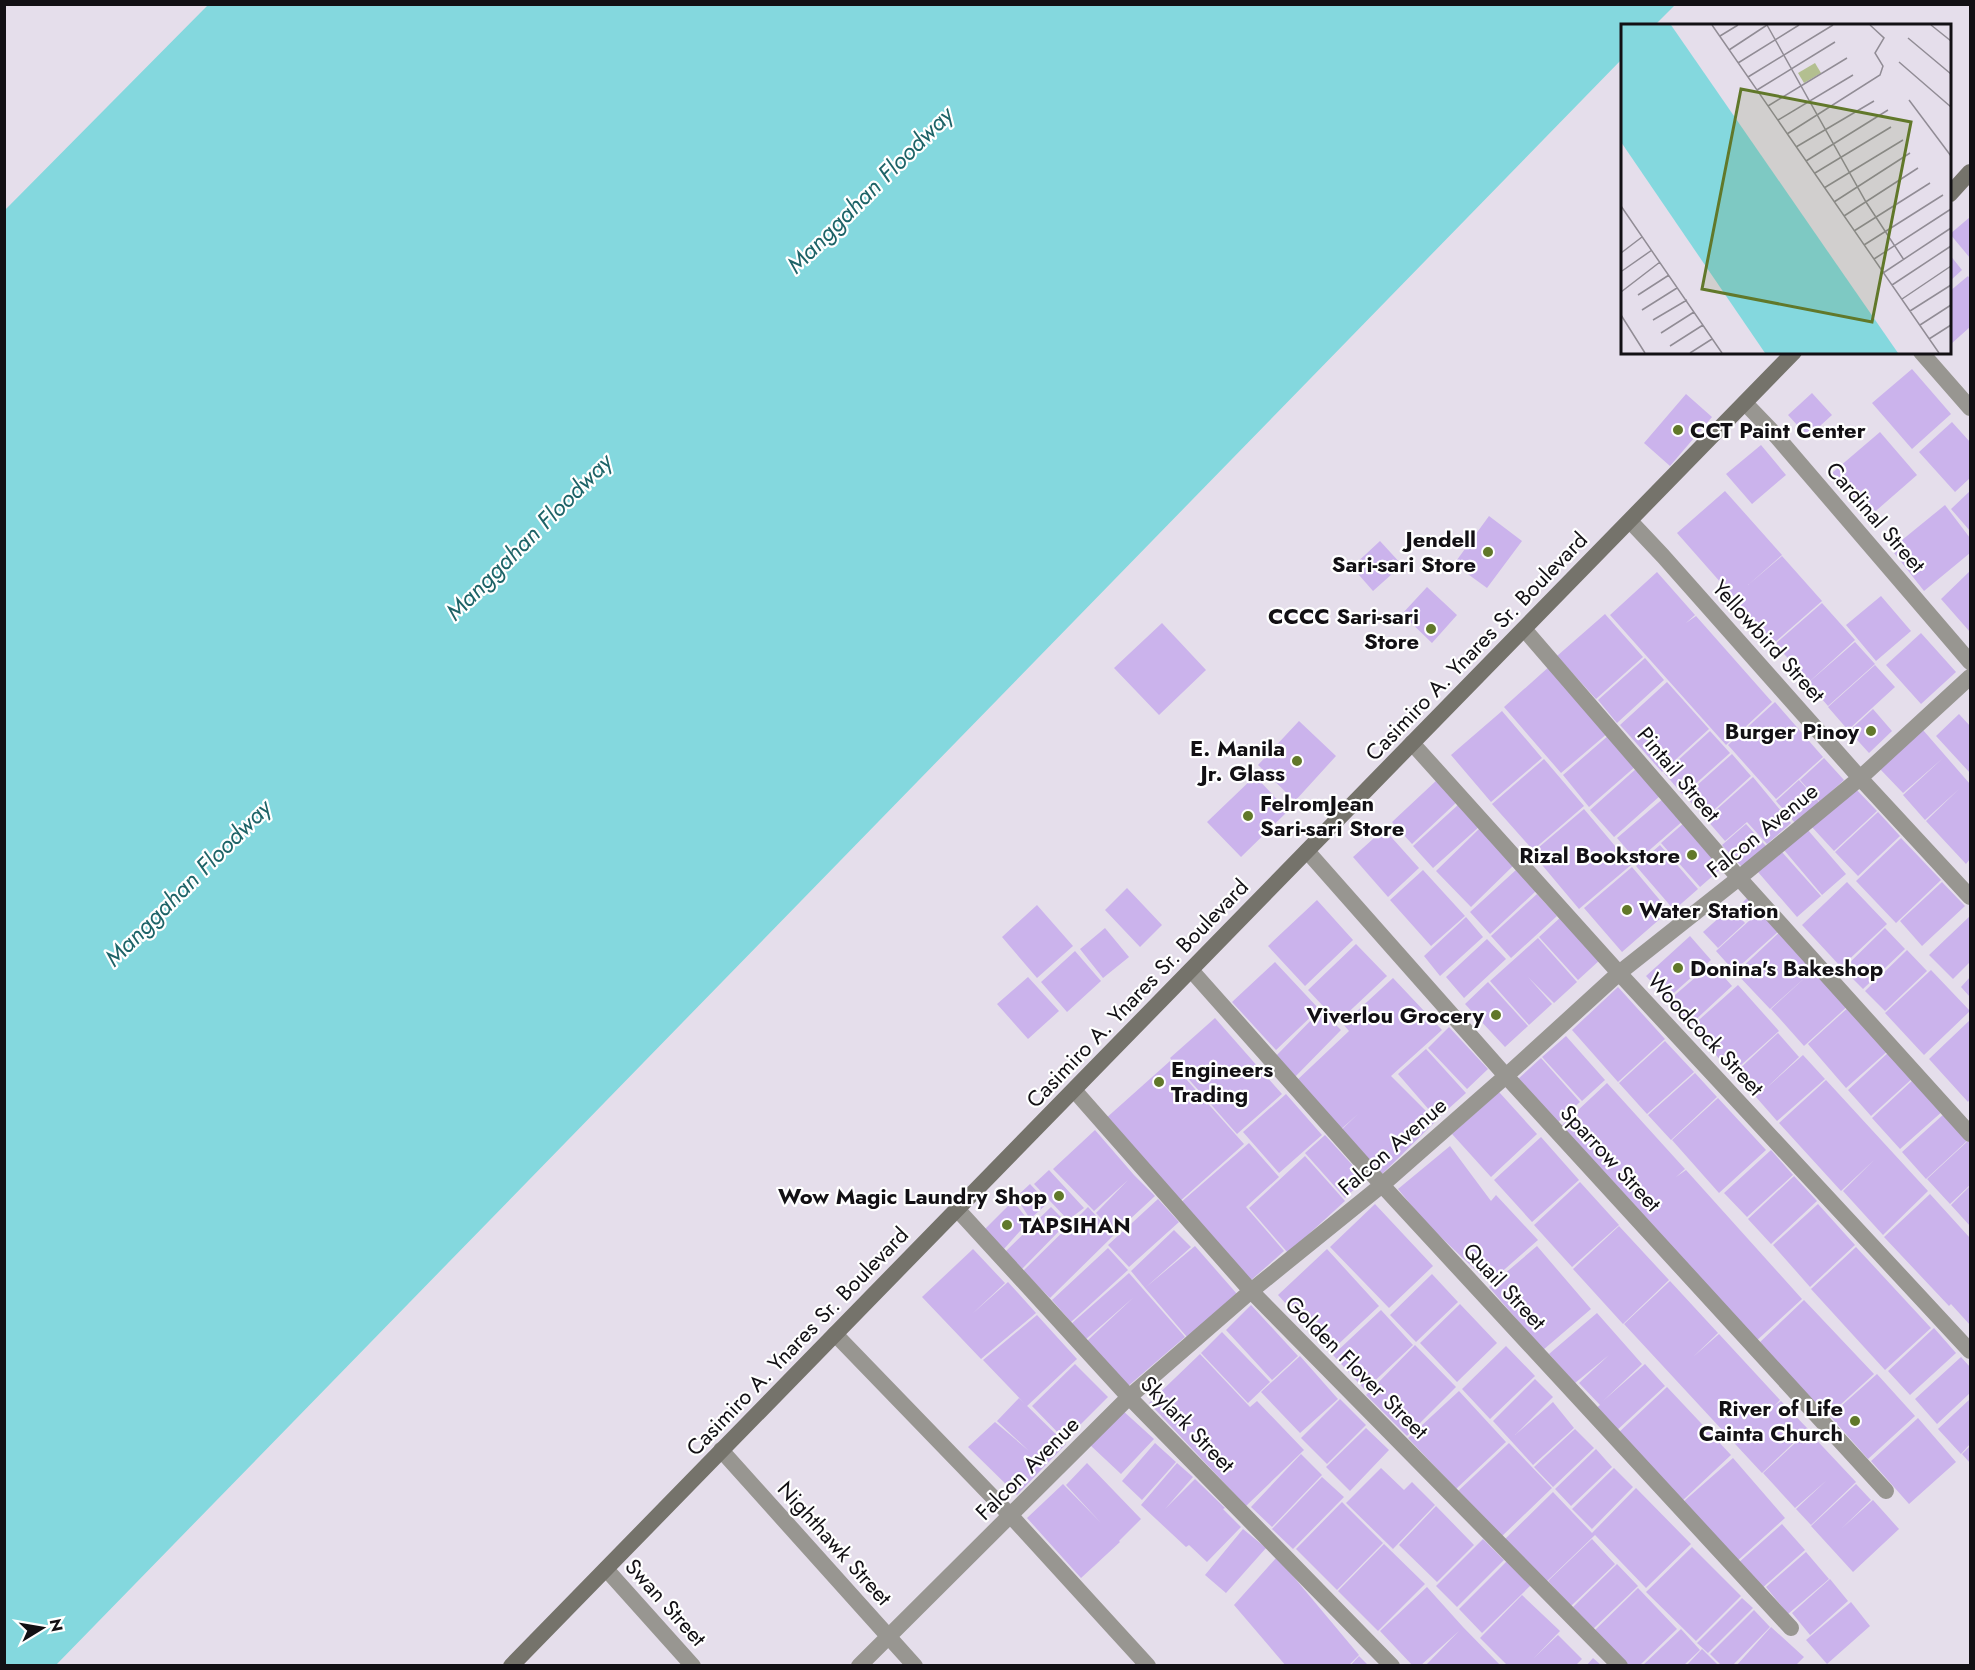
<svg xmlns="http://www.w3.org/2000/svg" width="1975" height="1670" viewBox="0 0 1975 1670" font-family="Jost,sans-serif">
	<rect width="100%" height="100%" fill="#e5deeb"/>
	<!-- water -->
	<path fill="#84d8de" d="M208 5H1675L1655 25 1622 26V59L56 1665H5V210Z"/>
	<!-- building -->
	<path fill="#cbb3ec" d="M1970 217V258L1950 234Z
		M1950 255 1962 270 1950 281Z
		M1968 276 1970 279V327L1951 344 1950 341V291Z
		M1912 369 1951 414 1912 449 1872 403Z
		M1812 393 1832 415 1808 437 1788 415Z
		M1686 394 1712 417 1670 466 1644 443Z
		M1952 422 1970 442V478L1955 492 1919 452Z
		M1880 432 1917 475 1870 516 1832 473Z
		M1761 445 1786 475 1752 504 1726 474Z
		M1725 491 1782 555 1748 585 1782 556 1822 601 1774 643 1677 533Z
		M1970 491V531L1951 509Z
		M1945 505 1970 538V553L1924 591 1891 549Z
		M1489 516 1522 541 1487 588 1454 564Z
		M1380 541 1402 565 1373 591 1352 567Z
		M1970 571V632L1941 599Z
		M1657 572 1695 615 1686 623 1696 616 1772 702 1726 745 1610 615Z
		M1427 587 1457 615 1432 643 1402 614Z
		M1881 596 1911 631 1876 661 1846 625Z
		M1822 603 1855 640 1809 682 1775 644Z
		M1605 614 1643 657 1596 699 1557 656Z
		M1162 623 1206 670 1159 715 1114 668Z
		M1921 633 1956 672 1921 704 1886 665Z
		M1855 642 1875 664 1828 706 1808 683Z
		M1645 658 1664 680 1617 723 1598 700Z
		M1551 665 1608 733 1561 773 1504 707Z
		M1875 665 1895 687 1848 730 1828 707Z
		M1667 682 1709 729 1662 772 1620 725Z
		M1775 702 1823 757 1776 799 1728 745Z
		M1873 709 1892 731 1869 753 1849 731Z
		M1502 711 1542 758 1491 802 1451 755Z
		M1959 714 1970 726V773L1936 736Z
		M1299 721 1336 756 1295 801 1258 765Z
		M1923 730 1970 784V859L1966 864 1926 821 1959 789 1925 820 1903 795 1943 758 1903 793 1880 769Z
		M1710 731 1730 753 1683 795 1664 773Z
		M1609 735 1636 766 1589 807 1563 775Z
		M1732 754 1751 776 1705 818 1685 796Z
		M1824 758 1844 780 1820 802 1800 780Z
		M1544 759 1584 806 1533 850 1492 804Z
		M1637 768 1661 795 1614 837 1590 810Z
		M1255 776 1288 811 1241 857 1207 822Z
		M1753 777 1791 823 1767 844 1747 822 1725 841 1706 819Z
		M1438 779 1458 801 1412 844 1392 822Z
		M1799 780 1819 802 1795 823 1776 801Z
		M1854 787 1877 811 1834 851 1811 826Z
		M1665 797 1684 820 1637 861 1617 838Z
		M1459 804 1480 826 1433 868 1413 846Z
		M1584 809 1631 865 1579 909 1532 853Z
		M1878 812 1900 836 1858 876 1835 852Z
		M1685 822 1723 867 1700 887 1661 843Z
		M1746 824 1766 846 1742 867 1722 845Z
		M1480 828 1515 864 1471 907 1436 871Z
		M1384 829 1419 868 1388 897 1353 857Z
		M1807 829 1846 874 1822 895 1784 850Z
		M1901 838 1941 880 1896 923 1856 881Z
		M1660 845 1698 889 1674 910 1636 866Z
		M1782 852 1821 896 1797 917 1758 872Z
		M1632 867 1669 911 1622 952 1584 908Z
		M1517 869 1536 891 1490 934 1470 912Z
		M1423 870 1465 916 1431 946 1390 900Z
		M1847 882 1887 924 1841 967 1802 925Z
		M1942 882 1965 906 1922 946 1900 921Z
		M1127 888 1162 925 1140 947 1105 910Z
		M1537 894 1557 916 1511 958 1491 936Z
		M1750 895 1780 930 1734 971 1716 951 1750 920 1738 907Z
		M1317 900 1353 940 1305 986 1268 946Z
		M1037 905 1073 946 1037 978 1002 937Z
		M1731 907 1745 923 1718 948 1703 932Z
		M1562 916 1601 959 1578 980 1539 937Z
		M1970 916V962L1953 979 1929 955Z
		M1466 917 1483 937 1440 976 1424 956Z
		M1105 928 1129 957 1103 978 1080 949Z
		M1885 928 1905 949 1863 989 1843 969Z
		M1782 930 1850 1004 1804 1046 1771 1009 1809 974 1770 1009 1736 973Z
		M1690 936 1711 960 1667 999 1646 976Z
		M1538 938 1577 982 1554 1003 1528 977 1552 1004 1529 1025 1490 981Z
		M1487 939 1506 959 1464 998 1446 977Z
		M1356 944 1387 976 1338 1022 1308 990Z
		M1907 950 1927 971 1885 1011 1865 991Z
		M1075 951 1101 981 1067 1012 1041 982Z
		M1275 962 1319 1009 1276 1050 1232 1002Z
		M1712 963 1732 986 1690 1025 1668 1001Z
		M1931 970 1970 1011 1924 1055 1885 1013Z
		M1028 977 1059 1011 1028 1039 997 1004Z
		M1970 977V997L1961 987Z
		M1393 978 1442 1030 1391 1076 1436 1121 1379 1177 1337 1134 1358 1114 1339 1131 1294 1083 1349 1031 1343 1024Z
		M1488 982 1528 1026 1505 1047 1465 1004Z
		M1738 985 1779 1031 1732 1073 1691 1027Z
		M1618 987 1665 1039 1618 1082 1572 1030Z
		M1851 1005 1890 1049 1846 1088 1808 1044Z
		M1321 1010 1341 1030 1293 1079 1273 1059Z
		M1215 1018 1282 1094 1237 1134 1170 1058Z
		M1970 1020V1099L1968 1102 1929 1059Z
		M1449 1027 1488 1069 1467 1089 1428 1048Z
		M1778 1033 1799 1057 1762 1092 1803 1055 1825 1079 1777 1121 1735 1073Z
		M1566 1036 1605 1080 1582 1101 1542 1057Z
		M1665 1041 1694 1072 1647 1114 1619 1083Z
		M1426 1049 1466 1093 1437 1119 1398 1074Z
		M1891 1050 1915 1076 1871 1116 1848 1090Z
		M1541 1058 1580 1102 1557 1123 1518 1079Z
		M1170 1061 1244 1144 1178 1203 1104 1120Z
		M1695 1073 1717 1097 1671 1140 1648 1115Z
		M1915 1078 1944 1110 1900 1149 1872 1118Z
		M1826 1080 1928 1191 1883 1235 1843 1191 1874 1160 1841 1191 1779 1123Z
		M1607 1083 1685 1169 1676 1177 1686 1170 1802 1299 1755 1342 1561 1126Z
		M1499 1092 1537 1134 1491 1177 1452 1134Z
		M1286 1094 1322 1135 1279 1173 1243 1132Z
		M1718 1098 1766 1150 1719 1193 1672 1140Z
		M1945 1113 1969 1139 1926 1179 1902 1152Z
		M1095 1130 1134 1175 1155 1196 1115 1233 1096 1213 1128 1180 1094 1211 1053 1169Z
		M1325 1135 1365 1179 1345 1198 1305 1153Z
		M1541 1137 1579 1180 1532 1222 1494 1180Z
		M1970 1139V1185L1950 1204 1927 1179Z
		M1249 1143 1279 1177 1246 1207 1284 1251 1249 1282 1179 1204Z
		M1450 1146 1491 1201 1496 1195 1538 1240 1489 1283 1424 1221 1398 1189Z
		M1771 1150 1793 1175 1747 1217 1724 1193Z
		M1305 1156 1345 1201 1288 1253 1249 1208Z
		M1049 1170 1084 1208 1068 1220 1034 1184Z
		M1794 1176 1817 1201 1771 1244 1748 1219Z
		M1580 1182 1619 1225 1572 1267 1534 1225Z
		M1030 1184 1048 1203 1030 1219 1016 1197Z
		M1970 1186V1226L1951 1205Z
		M1930 1194 1970 1238V1325L1951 1304 1949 1306 1884 1237Z
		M1158 1199 1179 1222 1129 1267 1108 1245Z
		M1013 1201 1029 1221 1003 1250 984 1230Z
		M1375 1204 1433 1266 1389 1308 1330 1247Z
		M1818 1204 1855 1245 1810 1287 1773 1245Z
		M1051 1207 1067 1223 1022 1269 1005 1252Z
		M1088 1207 1114 1235 1050 1298 1023 1271Z
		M1619 1226 1669 1280 1623 1324 1573 1269Z
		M1174 1230 1191 1247 1145 1288 1131 1271Z
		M1195 1246 1237 1294 1187 1337 1145 1288Z
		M1537 1246 1591 1309 1543 1350 1489 1287Z
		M1856 1247 1931 1328 1885 1370 1811 1289Z
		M1108 1248 1128 1270 1071 1322 1052 1300Z
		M973 1249 1005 1283 972 1314 1008 1282 1036 1313 981 1359 922 1297Z
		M1327 1249 1379 1306 1330 1352 1278 1295Z
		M1129 1273 1185 1337 1127 1387 1087 1341 1134 1297 1085 1340 1071 1324Z
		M1432 1274 1458 1302 1416 1342 1390 1315Z
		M1670 1281 1718 1333 1693 1357 1719 1334 1780 1400 1773 1407 1781 1401 1808 1429 1762 1473 1624 1324Z
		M1804 1300 1874 1374 1828 1416 1759 1343Z
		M1460 1304 1497 1343 1457 1382 1420 1343Z
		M1251 1305 1298 1356 1272 1380 1226 1330Z
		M1381 1310 1413 1345 1365 1390 1333 1355Z
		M1597 1313 1642 1364 1603 1401 1645 1364 1665 1386 1615 1432 1594 1410 1600 1405 1579 1383 1609 1355 1575 1383 1549 1354Z
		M1037 1315 1077 1359 1027 1406 983 1360Z
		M1934 1328 1956 1353 1910 1395 1888 1371Z
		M1222 1332 1270 1382 1248 1403 1201 1353Z
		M1415 1345 1456 1387 1407 1436 1366 1395Z
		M1506 1346 1535 1376 1490 1419 1462 1389Z
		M1200 1354 1250 1407 1257 1401 1304 1450 1246 1506 1149 1403Z
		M1300 1356 1338 1399 1300 1433 1261 1392Z
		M1961 1357 1970 1367V1393L1937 1424 1915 1399Z
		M1075 1364 1108 1397 1065 1440 1032 1406Z
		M1877 1374 1915 1416 1868 1459 1830 1416Z
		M1535 1379 1553 1397 1515 1435 1553 1402 1574 1428 1533 1465 1493 1421Z
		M1667 1387 1731 1455 1681 1502 1617 1434Z
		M1459 1391 1506 1442 1456 1489 1408 1438Z
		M1019 1398 1066 1444 1017 1495 968 1447 995 1422 1029 1451 997 1421Z
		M1340 1399 1366 1425 1327 1464 1301 1438Z
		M1970 1399V1444L1961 1454 1938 1429Z
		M1121 1409 1154 1439 1121 1474 1089 1444Z
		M1918 1418 1956 1462 1909 1504 1871 1461Z
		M1366 1428 1389 1450 1350 1491 1326 1467Z
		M1575 1429 1594 1448 1553 1487 1534 1467Z
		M1808 1431 1856 1482 1811 1525 1796 1509 1827 1480 1795 1508 1763 1473Z
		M1155 1443 1176 1462 1142 1500 1122 1481Z
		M1509 1443 1552 1488 1501 1537 1458 1491Z
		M1970 1446V1463L1962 1454Z
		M1596 1449 1612 1467 1571 1506 1555 1489Z
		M1301 1454 1322 1475 1272 1527 1251 1507Z
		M1733 1458 1785 1518 1735 1563 1683 1502Z
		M1087 1463 1141 1519 1119 1541 1120 1542 1081 1578 1027 1518 1063 1484 1101 1523 1066 1485Z
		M1177 1463 1193 1477 1165 1509 1195 1479 1225 1508 1223 1509 1241 1527 1207 1562 1189 1545 1186 1547 1141 1505Z
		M1381 1468 1404 1490 1412 1482 1435 1505 1393 1549 1346 1503Z
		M1614 1468 1633 1487 1592 1529 1572 1509Z
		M1322 1477 1344 1497 1293 1549 1272 1529Z
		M1856 1484 1871 1500 1841 1529 1873 1500 1899 1529 1853 1572 1811 1526Z
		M1636 1488 1691 1544 1646 1588 1595 1535 1544 1584 1503 1541 1553 1492 1592 1533Z
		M1342 1502 1383 1543 1337 1590 1296 1549Z
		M1436 1506 1474 1545 1437 1582 1399 1545Z
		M1782 1524 1805 1550 1760 1590 1737 1564Z
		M1243 1529 1266 1548 1226 1593 1205 1575Z
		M1483 1539 1504 1560 1457 1607 1436 1586Z
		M1592 1539 1615 1564 1571 1606 1548 1581Z
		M1384 1544 1425 1584 1378 1631 1338 1591Z
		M1692 1547 1741 1596 1696 1641 1646 1592Z
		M1806 1552 1829 1579 1788 1614 1766 1587Z
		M1277 1557 1359 1655 1348 1666H1286L1234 1605Z
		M1507 1561 1531 1585 1482 1633 1459 1609Z
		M1617 1564 1638 1586 1593 1629 1573 1607Z
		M1830 1579 1848 1601 1810 1635 1792 1613Z
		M1427 1587 1463 1627 1501 1666H1425L1459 1631 1420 1666H1413L1380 1631Z
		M1638 1588 1677 1629 1639 1666H1627L1594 1631Z
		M1522 1595 1560 1631 1534 1658 1558 1635 1582 1659 1575 1666H1508L1480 1638Z
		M1742 1598 1753 1608 1708 1653 1697 1643Z
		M1851 1602 1870 1626 1827 1664 1806 1640Z
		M1754 1610 1770 1627 1732 1666H1722L1710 1654Z
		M1771 1627 1804 1657 1795 1666H1736Z
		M1681 1629 1700 1650 1683 1666H1642Z
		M1702 1649 1719 1666H1686Z
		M1359 1656 1369 1666H1350Z
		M1593 1658 1602 1666H1586Z"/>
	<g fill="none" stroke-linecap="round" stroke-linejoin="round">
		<!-- minor -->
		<path stroke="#989691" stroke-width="16" d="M1921 352 1970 408
			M1745 403 1771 430 1970 662
			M1630 521 1663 556 1860 778 1970 897
			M1524 629 1739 878 1970 1134
			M1412 743 1619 973 1970 1351
			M1307 851 1506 1076 1886 1491
			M1191 970 1382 1185 1791 1628
			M1074 1090 1251 1291 1620 1666
			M957 1209 1129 1397 1392 1666
			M835 1334 1011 1516 1148 1666
			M721 1450 915 1666
			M606 1569 693 1666
			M859 1666 1129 1397 1251 1291 1382 1185 1506 1076 1619 973 1739 878 1860 778 1970 677"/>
		<!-- secondary -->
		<path stroke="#75736b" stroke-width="16" d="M1950 194 1970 172
			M511 1666 1794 352"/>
	</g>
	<!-- markers -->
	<g fill="#61782a" stroke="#fff" stroke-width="2">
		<circle cx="1678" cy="430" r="6"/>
		<circle cx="1488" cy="552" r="6"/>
		<circle cx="1431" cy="629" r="6"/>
		<circle cx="1871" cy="731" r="6"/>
		<circle cx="1297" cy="761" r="6"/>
		<circle cx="1248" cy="816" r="6"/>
		<circle cx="1692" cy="855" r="6"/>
		<circle cx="1627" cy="910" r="6"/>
		<circle cx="1678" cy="968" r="6"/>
		<circle cx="1496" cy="1015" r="6"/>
		<circle cx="1159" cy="1082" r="6"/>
		<circle cx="1059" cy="1196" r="6"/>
		<circle cx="1007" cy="1225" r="6"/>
		<circle cx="1855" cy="1421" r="6"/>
	</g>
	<g text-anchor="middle" stroke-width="4.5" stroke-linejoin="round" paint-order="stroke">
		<!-- poi labels -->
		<g font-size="22" font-weight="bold" fill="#121014" stroke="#fff" text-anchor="end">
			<text x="1690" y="438" text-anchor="start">CCT Paint Center</text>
			<text x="1476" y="547">Jendell<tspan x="1476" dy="25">Sari-sari Store</tspan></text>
			<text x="1419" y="624">CCCC Sari-sari<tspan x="1419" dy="25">Store</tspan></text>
			<text x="1859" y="739">Burger Pinoy</text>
			<text x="1285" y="756">E. Manila<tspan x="1285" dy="25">Jr. Glass</tspan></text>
			<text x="1260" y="811" text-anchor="start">FelromJean<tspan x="1260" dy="25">Sari-sari Store</tspan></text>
			<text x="1680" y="863">Rizal Bookstore</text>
			<text x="1639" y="918" text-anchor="start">Water Station</text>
			<text x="1690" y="976" text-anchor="start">Donina's Bakeshop</text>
			<text x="1484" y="1023">Viverlou Grocery</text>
			<text x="1171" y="1077" text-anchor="start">Engineers<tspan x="1171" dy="25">Trading</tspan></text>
			<text x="1047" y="1204">Wow Magic Laundry Shop</text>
			<text x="1019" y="1233" text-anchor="start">TAPSIHAN</text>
			<text x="1843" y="1416">River of Life<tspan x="1843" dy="25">Cainta Church</tspan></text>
		</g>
		<!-- street labels -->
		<g font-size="22" fill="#121014" stroke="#fff">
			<text transform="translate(1876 517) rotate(49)" y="8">Cardinal Street</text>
			<text transform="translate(1769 641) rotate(48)" y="8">Yellowbird Street</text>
			<text transform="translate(1476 646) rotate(-46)" y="8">Casimiro A. Ynares Sr. Boulevard</text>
			<text transform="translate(1679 774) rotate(50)" y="8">Pintail Street</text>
			<text transform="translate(1762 830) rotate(-39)" y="8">Falcon Avenue</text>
			<text transform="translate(1137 993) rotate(-46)" y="8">Casimiro A. Ynares Sr. Boulevard</text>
			<text transform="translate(1706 1034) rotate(47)" y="8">Woodcock Street</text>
			<text transform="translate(1392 1146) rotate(-41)" y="8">Falcon Avenue</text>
			<text transform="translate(1611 1158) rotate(47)" y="8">Sparrow Street</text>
			<text transform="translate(1505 1286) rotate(47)" y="8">Quail Street</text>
			<text transform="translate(797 1341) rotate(-46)" y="8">Casimiro A. Ynares Sr. Boulevard</text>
			<text transform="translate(1357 1367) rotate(45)" y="8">Golden Flover Street</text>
			<text transform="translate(1188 1424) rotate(46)" y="8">Skylark Street</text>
			<text transform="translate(1027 1468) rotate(-45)" y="8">Falcon Avenue</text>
			<text transform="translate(835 1543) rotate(48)" y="8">Nighthawk Street</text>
			<text transform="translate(666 1602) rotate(48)" y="8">Swan Street</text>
		</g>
		<!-- water labels -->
		<g font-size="24" font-style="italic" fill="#1d6367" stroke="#fff">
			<text transform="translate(870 190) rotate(-45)" y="8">Manggahan Floodway</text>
			<text transform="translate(529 537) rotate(-45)" y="8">Manggahan Floodway</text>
			<text transform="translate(188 883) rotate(-45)" y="8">Manggahan Floodway</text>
		</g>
	</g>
	<!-- overview -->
	<g transform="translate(1621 24)">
		<rect width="330" height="330" fill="#e5deeb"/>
		<path d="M194 39 200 49 183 59 177 49Z" fill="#b3bf90"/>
		<path d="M0 1H50L277 329H144L0 118Z" fill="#84d8de"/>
		<path fill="none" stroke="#918c95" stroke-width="1.5" d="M91 1 318 329M146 1 245 178 283 236M310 1 330 17M99 12 117 1M287 14 330 50M108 26 146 1M278 38 330 83M117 39 178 1M127 53 212 1M136 66 214 18M288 76 330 132M147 82 226 34M157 96 232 51M166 110 259 51 262 42 254 29 263 14 249 1M175 123 253 77M185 137 267 86M194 149 270 103M203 164 282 116M213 178 289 129M0 182 101 329M223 192 297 144M233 207 309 159M243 221 322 171M0 229 21 213M253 235 330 185M1 247 31 226M262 249 330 204M271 261 330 222M0 268 39 238M17 271 48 251M281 275 330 242M21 286 56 264M289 287 330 261M0 291 24 329M32 296 66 276M299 301 330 281M40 309 73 288M308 315 330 301M49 322 82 301M69 329 91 315"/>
		<path fill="#61782a" fill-opacity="0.15" stroke="#61782a" stroke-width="3" d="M120 65 290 98 251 298 81 265Z"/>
		<rect width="330" height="330" fill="none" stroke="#121014" stroke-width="3"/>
	</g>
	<!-- border -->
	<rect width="1975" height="1670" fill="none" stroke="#121014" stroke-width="12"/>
	<!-- north arrow -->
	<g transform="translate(42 1628) rotate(79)" stroke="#ffffff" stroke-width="4.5" paint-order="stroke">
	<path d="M0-4.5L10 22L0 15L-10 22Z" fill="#121014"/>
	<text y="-9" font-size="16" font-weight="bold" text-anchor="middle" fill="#121014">N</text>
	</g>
</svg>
